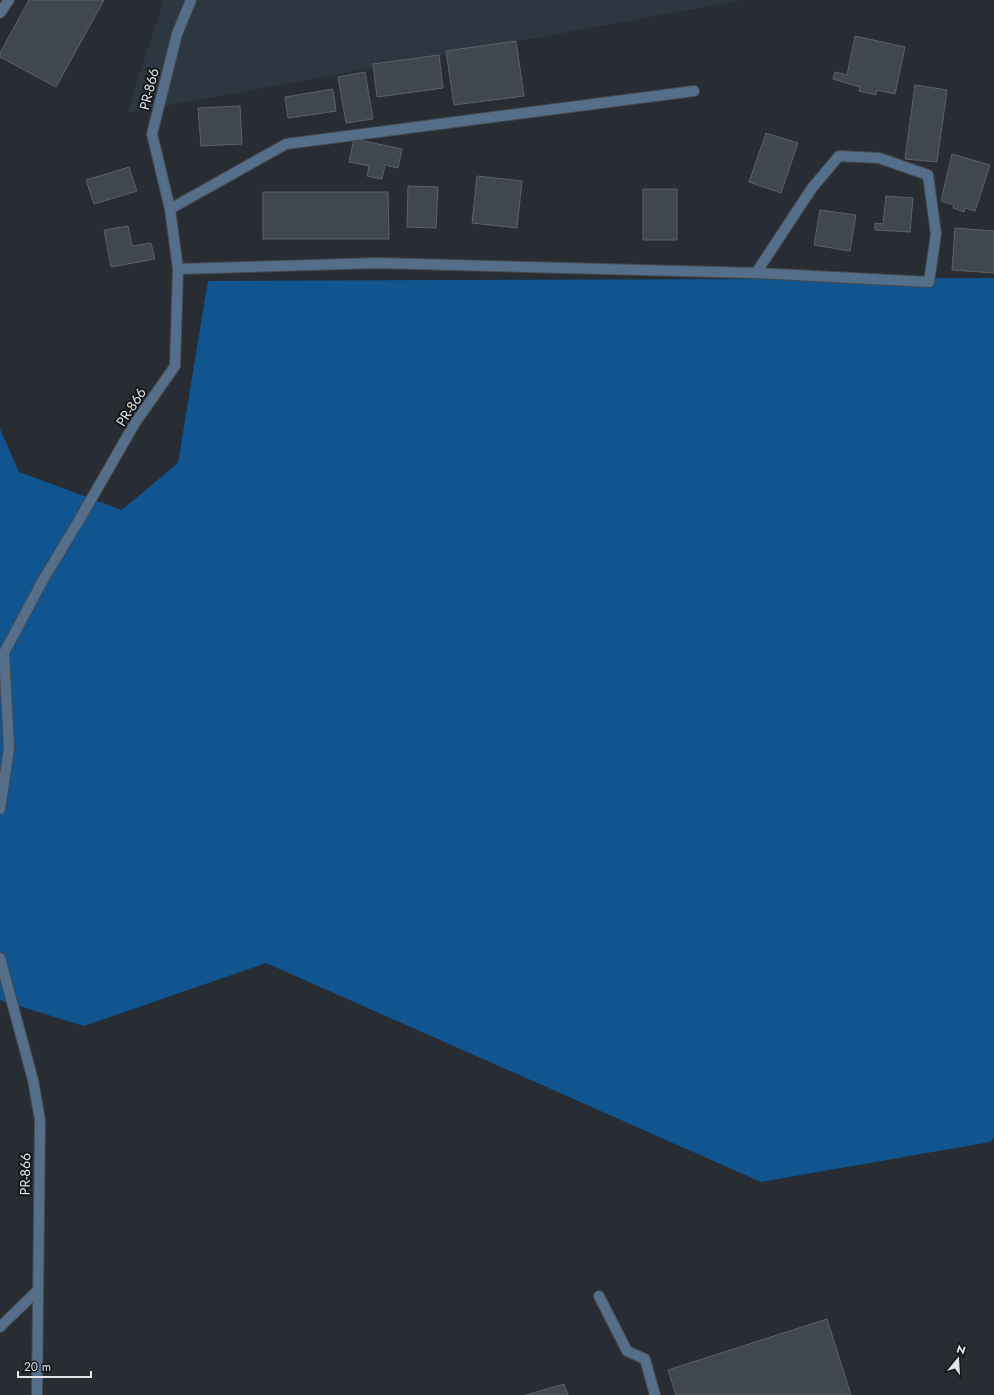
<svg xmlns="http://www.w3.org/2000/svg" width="994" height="1395" viewBox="0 0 994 1395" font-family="Jost,sans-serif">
	<rect width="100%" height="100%" fill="#272d33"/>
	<!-- built -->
	<path fill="#2c3742" d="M164 0H743L127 113Z"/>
	<!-- forest -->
	<path fill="#105490" d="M994 278V1138L990 1142 761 1182 266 963 84 1026 0 1000V429L19 472 122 510 178 463 208 281Z"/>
	<!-- building -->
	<path fill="#41474e" stroke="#5b6269" d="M29 0H104L56 87 0 57V53Z
		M855 36 905 47 895 94 877 90 876 95 859 91 860 87 833 79 835 72 847 75Z
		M516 41 524 96 454 105 446 51Z
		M439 55 443 88 377 97 373 64Z
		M365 72 373 119 346 123 338 77Z
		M915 85 947 90 937 162 905 159Z
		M333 89 336 111 288 118 285 97Z
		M240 106 242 144 201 146 198 108Z
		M766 133 798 143 781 193 749 182Z
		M354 139 402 149 398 168 385 165 382 179 367 176 369 166 349 162Z
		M952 154 990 165 975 211 965 208 964 212 953 208 954 205 941 201Z
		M129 167 137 191 94 204 86 180Z
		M477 176 522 181 517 228 472 223Z
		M408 186 438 187 436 228 407 227Z
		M643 189H677V240H643Z
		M263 192H388L389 239H263Z
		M886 196 913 198 910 232 875 230V223L883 224Z
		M820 210 856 215 850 251 814 245Z
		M128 226 132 246 151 243 155 259 111 267 104 230Z
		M955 228 994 231V273L952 270Z
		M827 1319 851 1395H676L668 1370Z
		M564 1384 568 1395H526Z"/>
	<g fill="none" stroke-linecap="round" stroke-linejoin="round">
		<defs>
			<path id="service" d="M0 13 9 0
				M599 1296 627 1351 645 1359 655 1395
				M0 1327 38 1290"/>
			<path id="minor" d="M170 209 286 144 694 91
				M178 269 378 263 756 273 812 188 839 156 879 158 928 175 936 234 929 282 756 273"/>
			<path id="tertiary" d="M0 809 9 748 4 653 43 580 78 522 135 423 175 366 178 269 170 209 152 134 177 34 191 0
				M0 958 33 1080 40 1120 37 1395"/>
		</defs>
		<!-- service casing -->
		<use href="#service" stroke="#454a50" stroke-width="12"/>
		<!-- minor casing -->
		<use href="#minor" stroke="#454a50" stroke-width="12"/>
		<!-- tertiary casing -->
		<use href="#tertiary" stroke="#454a50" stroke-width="12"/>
		<!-- service -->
		<use href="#service" stroke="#556e89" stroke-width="10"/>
		<!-- minor -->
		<use href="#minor" stroke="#556e89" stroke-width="10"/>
		<!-- tertiary -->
		<use href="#tertiary" stroke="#556e89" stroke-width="10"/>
	</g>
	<g text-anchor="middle" stroke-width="4" stroke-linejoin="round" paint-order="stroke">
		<!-- street labels -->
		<g font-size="14" fill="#e1e5e9" stroke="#121518">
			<text transform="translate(149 89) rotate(-76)" y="5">PR-866</text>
			<text transform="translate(131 407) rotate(-57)" y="5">PR-866</text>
			<text transform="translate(25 1174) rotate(-89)" y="5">PR-866</text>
		</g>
	</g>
	<!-- north arrow -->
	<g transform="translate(958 1359) rotate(18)" stroke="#121518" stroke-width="3" paint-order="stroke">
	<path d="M0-3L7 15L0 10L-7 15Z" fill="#e1e5e9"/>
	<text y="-6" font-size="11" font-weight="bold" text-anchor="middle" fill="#e1e5e9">N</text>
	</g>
	<!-- scale -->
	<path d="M18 1371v6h73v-6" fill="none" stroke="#e1e5e9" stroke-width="2"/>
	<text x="24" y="1371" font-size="12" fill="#e1e5e9" stroke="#121518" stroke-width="3" paint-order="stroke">20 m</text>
</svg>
